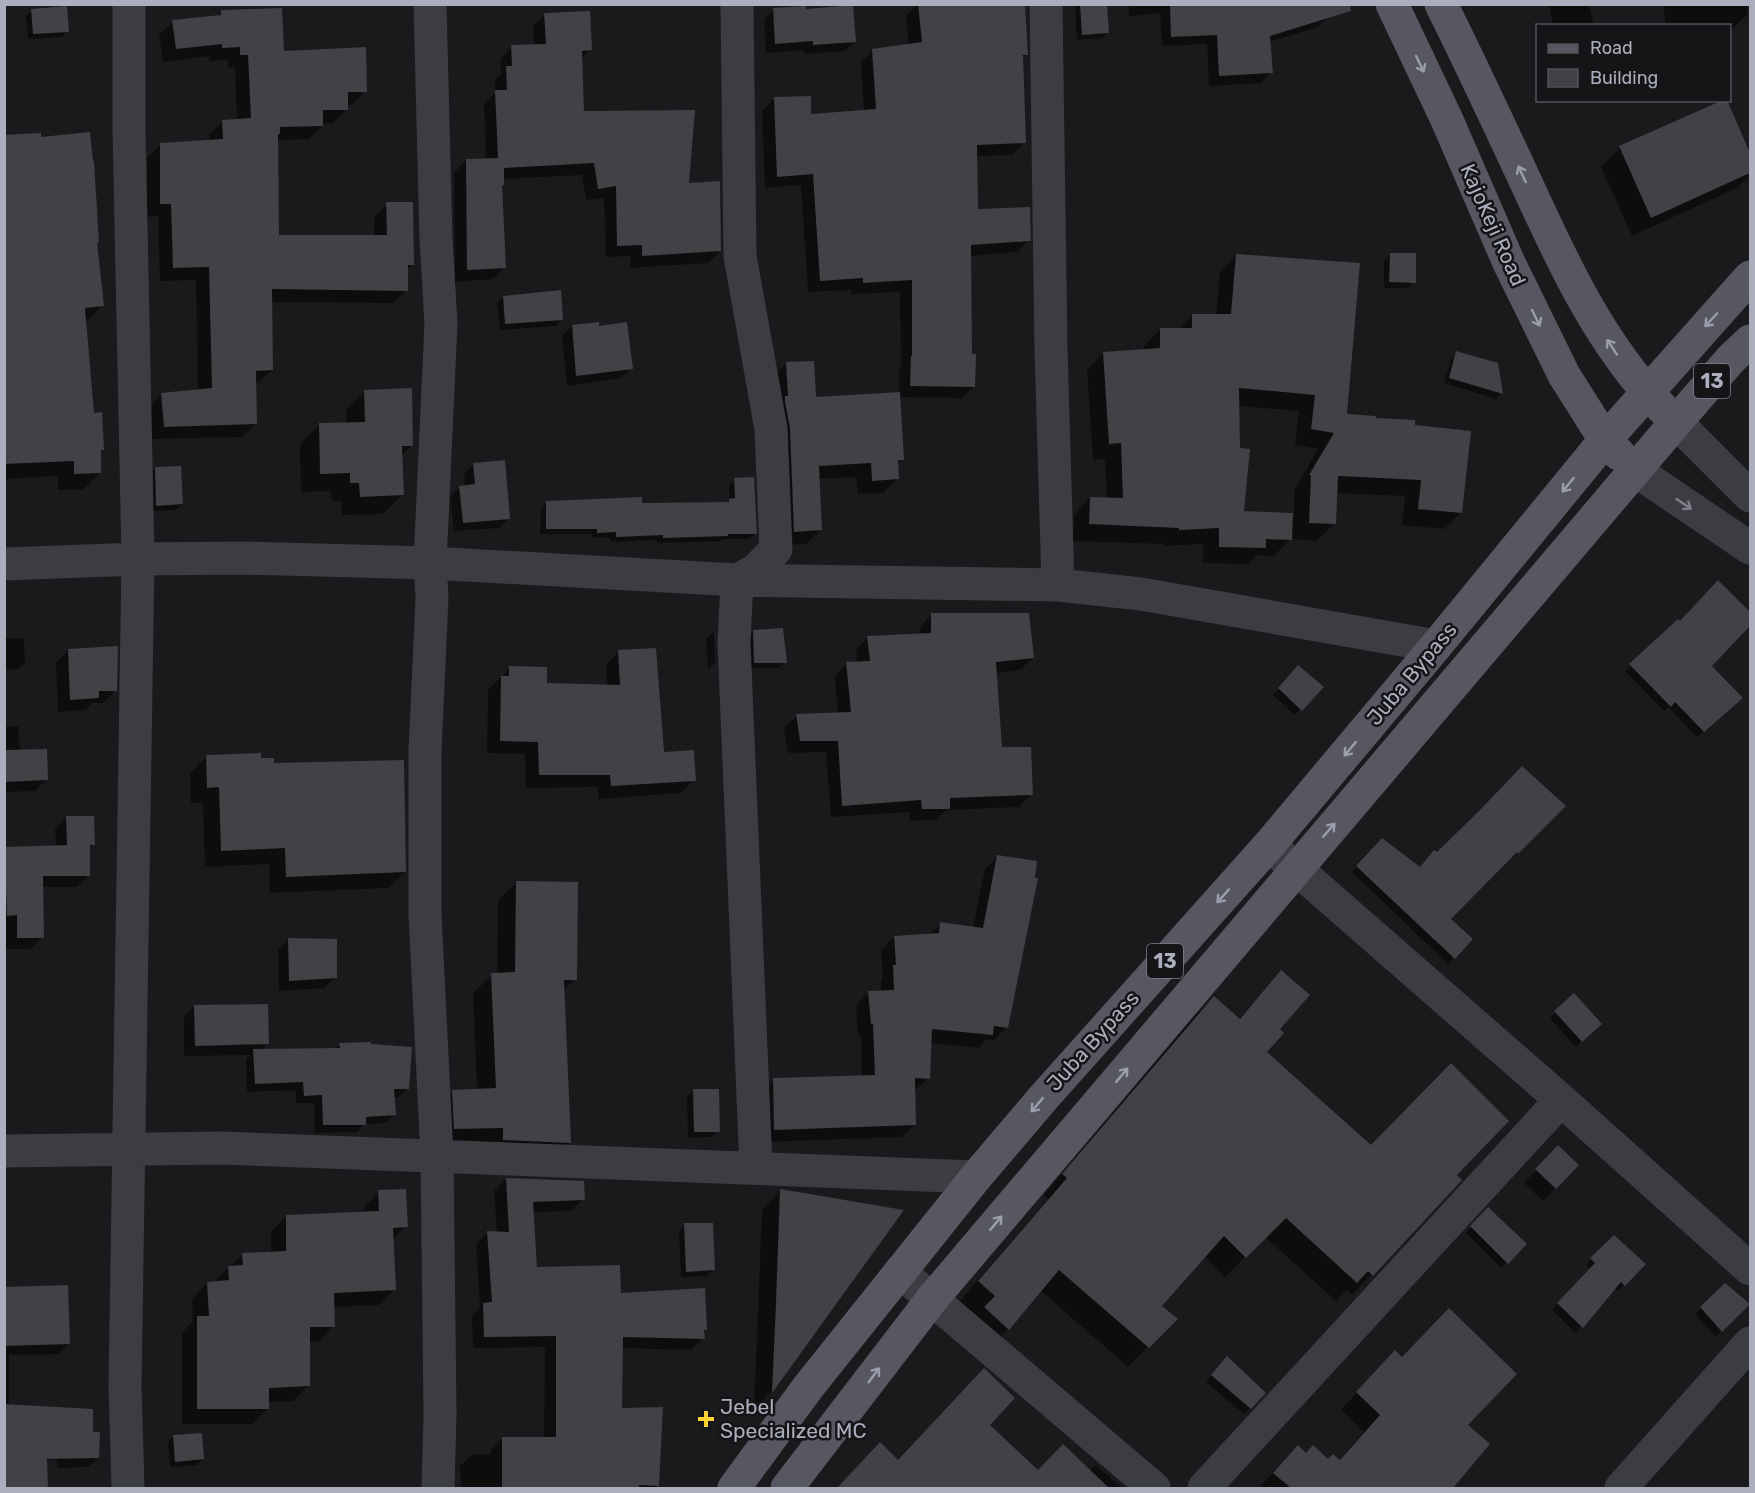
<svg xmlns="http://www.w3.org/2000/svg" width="1755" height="1493" viewBox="0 0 1755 1493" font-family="Rubik,sans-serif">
	<rect width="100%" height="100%" fill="#1a191c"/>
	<!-- shadow -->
	<path fill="#0007" fill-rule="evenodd" d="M918 4H962L1026 54 1021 59 1025 142 1012 155 976 156V211L1029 240 1017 252 969 256 971 355 974 386 962 398 898 397 902 459 896 465 898 478 883 493 858 494 856 477 818 479 821 529 806 544 780 545 772 378 787 363 815 399 899 394V369L901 368 900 292 851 294V290L808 292 801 185 765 188 762 111 774 99 810 116 864 111 861 62 873 50 909 45 906 16Z
		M1075 4H1105L1108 32 1102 38 1077 40Z
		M1129 4H1254L1328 17 1318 27 1269 42 1271 72 1261 83 1209 86 1207 44 1162 46 1160 13 1129 16Z
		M1549 4H1589L1594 26H1553Z
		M1663 4H1747L1748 13 1730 32V26H1666Z
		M32 10 68 31 62 37 28 39 26 16Z
		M774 10H805L854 42 845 51 804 54 803 50 766 53 764 19Z
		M222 11 282 52 365 91 352 105H347V109L333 123H322V126L309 139 277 140 278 237H374V217L387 204 413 264 406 271V290L393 303 270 302 272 370 258 383H254L255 424 242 437 151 439 149 408 162 394 198 391 196 280 160 281 158 216 147 217V158L161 144 210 142 209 135 222 122 237 121 235 68H228V60L209 61V56L163 62 159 35 173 22 216 17Z
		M545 14 590 49 581 59 582 113 687 185 720 251 708 263 630 268V256L606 257 604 198 586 200 582 175 503 179 501 186 505 267 493 279 455 282 454 173 466 160H486L484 104 495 93V80L501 74 500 59 512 47 534 46 533 26Z
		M1726 101 1750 157V175L1737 188 1632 236 1601 167 1620 148Z
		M4 137 95 243 102 305 86 322 92 414 103 450 99 453 100 473 84 489 58 490V476L4 479Z
		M1236 255 1345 416 1413 426 1461 513 1444 529 1402 525 1405 496 1336 493 1334 524 1317 541 1293 539V536L1274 556 1257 555 1248 564 1203 563V544L1163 546V544L1073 541 1074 515 1090 498 1107 499 1105 459 1093 460 1087 370 1103 353 1144 351V346L1160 330H1178L1193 315H1216L1220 272ZM1238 406 1299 411 1295 445 1318 449 1294 491V515L1243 513Z
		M1390 255 1414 282 1408 288H1384V261Z
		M503 297 562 320 556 326 500 330 497 303Z
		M572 326 631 368 621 378 567 386 562 336Z
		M1457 353 1501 393 1496 399 1444 383 1451 359Z
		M365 391 412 445 401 456 402 495 383 514 342 515 341 501H332L331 491 301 492 300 444 319 425 346 424V410Z
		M474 464 509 518 499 528 454 531 450 497 460 487H465L464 474Z
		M155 468 182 504 176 510 151 511 150 474Z
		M735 479 755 534 749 539H723L721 541 657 543V540L611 542 610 538H591L592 534H540L541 509 547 503 726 504 730 500 729 485Z
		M1718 582 1750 615V626L1710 666 1735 703 1697 737 1668 707 1664 711 1625 671 1678 621 1680 623Z
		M932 614 1033 658 1020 670 996 673 1001 749 1031 794 1019 807 947 810 936 820 910 821 909 812 831 817 826 752 788 753 784 728 797 716 838 714 835 676 847 663H857L856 650 868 637 919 635 920 627Z
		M754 631 785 662 779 668H748V637Z
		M712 633H714L715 663 708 669 706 639Z
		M4 638H24L25 663 19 669 4 670Z
		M68 650 116 690 103 703H92L85 710 58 712 56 663Z
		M619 651 663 754 694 780 681 793 598 799V787L526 788 525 754 487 753 488 690 510 668 545 685 607 686 606 665Z
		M1292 673 1322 687 1295 715 1273 695Z
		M18 726 20 751 46 780 35 791 4 792V727Z
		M207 756 260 760 273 765 405 872 388 888 270 893 269 864 205 867 203 803H191L190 773Z
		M1564 806 1512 858 1510 857 1449 919 1471 939 1448 964 1352 872 1382 840 1419 869 1437 854Z
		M67 817 93 845 88 849 89 875 77 887H41L42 938 30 949H4V848L56 847 55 829Z
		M998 856 1033 879 1006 1028 993 1041 987 1039 979 1048 930 1043 929 1078 914 1091 915 1124 902 1137 762 1142 761 1092 774 1079 862 1077 861 1036H858L856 1005 868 993 881 992V979L883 977 881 950 894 937 929 935 941 924 973 928 985 869Z
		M516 882 575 979 563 991 570 1142 552 1160 437 1147 435 1109 453 1091 477 1090 473 993 492 975H497L498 901Z
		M289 939 335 977 324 988 279 991 278 950Z
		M1281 972 1277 1029 1265 1052 1371 1147 1455 1175 1460 1180 1352 1295 1347 1290 1336 1301 1265 1237 1225 1277 1204 1256 1160 1306 1175 1319 1128 1367 1040 1290 1008 1329 988 1348 959 1302 1048 1199 1044 1195 1194 1017 1214 998 1238 1020Z
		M1574 995 1594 1030 1575 1047 1550 1018Z
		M194 1006 267 1044 260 1051 335 1050 340 1044 407 1089 399 1097H393L394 1114 386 1123 365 1124 357 1132 315 1133 314 1103H296V1090L247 1092 246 1059 250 1055 184 1056V1017Z
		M693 1091 718 1131 712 1137 688 1138 687 1097Z
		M1546 1160 1555 1188 1543 1201 1524 1183Z
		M506 1179 583 1199 571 1211 532 1212 536 1268 620 1295 705 1329 703 1332V1338L691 1350 622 1348 621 1410 658 1486 655 1488H461L460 1466 472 1455 491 1454V1450L503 1438H544L545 1347 473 1348 472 1316 480 1308 476 1244 488 1232 497 1233 494 1191Z
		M780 1191 901 1212 771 1392 754 1409 762 1210Z
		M379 1192 406 1226 392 1241 394 1290 379 1305 333 1307V1326L318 1342H309V1385L293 1401 268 1402V1409L252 1424H182V1333L193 1321 192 1299 207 1283H213L243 1254 271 1253V1232L286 1216 364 1213V1207Z
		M1488 1209 1525 1244 1501 1268 1466 1233Z
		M685 1225 713 1270 707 1276 681 1277 679 1231Z
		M1614 1237 1644 1264 1618 1291 1615 1288 1576 1333 1552 1310 1590 1270 1586 1265Z
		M1725 1285 1748 1304 1716 1337 1695 1314Z
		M4 1288 68 1344 59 1354 9 1355V1406L92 1433 98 1458 88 1467 57 1468V1460L4 1462Z
		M1401 1359 1466 1425 1488 1444 1450 1488H1418L1409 1480 1400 1488H1259L1281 1464 1305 1454 1328 1461H1339L1364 1432 1341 1410 1378 1369Z
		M1222 1363 1264 1393 1244 1414 1206 1382Z
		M988 1425 1037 1472 1089 1471 1096 1465 1122 1488H838L864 1460 898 1462Z
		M174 1436 202 1459 197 1465 170 1467 168 1442Z"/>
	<!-- building -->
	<path fill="#414146" d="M918 4H1025L1028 55H1023L1026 143 977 145 978 209 1030 207 1031 241 971 245 972 354H976L975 387 910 386 911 356H912V280L863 283V278L820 281 813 174 777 177 774 97 811 96V114L876 109 872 49 922 42Z
		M1080 4H1107L1109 33 1082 35Z
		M1170 4H1350L1351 11 1270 36 1273 73 1219 76 1217 35 1171 37Z
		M853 5 856 42 813 45V41L775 44 773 8 806 6V9Z
		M67 6 69 32 33 34 31 9Z
		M282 8 284 51 366 47 367 92H348V110H323V126L280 127V134H278L279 235H387L386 202H413L414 265H408V291L272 289 273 370 256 371 257 424 164 427 161 393 212 388 209 267 173 268 171 204H160V143L223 139 222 120 251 118 248 55H240V47L222 48V44L176 49 172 20 221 15V10Z
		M590 11 592 50 582 51 584 111 695 110 689 183 720 181 721 251 642 256V245L617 246 616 186 598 189 594 163 504 168V185H502L506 268 467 270 466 159 498 158 495 90H507L506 66H512L511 45 546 44 544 13Z
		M1723 100H1727L1750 153V173L1651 218 1619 146Z
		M90 132 93 161H94L99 242H97L104 306 85 308 94 413 102 412 104 450H101V473L74 474V461L4 464V135L41 133V137Z
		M1390 253H1416V283L1389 282Z
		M1236 254 1360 263 1347 414 1376 416V418L1415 420V425L1471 431 1462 513 1418 509 1421 480 1338 476 1336 524 1309 523 1311 475H1309L1334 433 1311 429 1315 395 1239 388 1240 448 1250 449 1244 511 1293 513 1292 540 1266 539V548L1219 547V528L1179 530V528L1089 524 1090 497 1123 498 1121 443 1109 444 1103 352 1160 348V328H1192V314H1231Z
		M561 290 563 320 505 324 503 296Z
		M599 322V326L627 322 633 369 576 376 572 325Z
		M1456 351 1498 363 1503 394 1449 378Z
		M814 361 816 397 900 392 904 460H898L899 479 872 481 871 463 819 466 822 530 794 532 790 428 785 402V396H788L786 362Z
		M412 388 413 446H402L404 495 360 497 359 483H350V473L320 474 319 423 365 422 364 390Z
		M505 460 510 519 463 523 459 486 475 484 473 463Z
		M181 466 183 504 156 506 155 467Z
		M754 477 757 534H728V536L663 538V535L616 537V532L597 533V529H546V501L642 497V503L729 502V499L735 498 734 478Z
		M1718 580 1750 612V626L1712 666 1743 698 1704 732 1675 702 1671 707 1629 664 1678 619 1680 621Z
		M931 613H1029L1034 658 996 662 1002 747H1031L1033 795 950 798V809H922L921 800 842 806 838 741H800L796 714 851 712 846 662 870 661 867 636 931 633Z
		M783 628 787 663H754L753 630Z
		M118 646 117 691H99V698L70 700 68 649Z
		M656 648 664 752 694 750 696 781 611 786 610 775H539L538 742 500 741 501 676H509V666L547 667V683L620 685 618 650Z
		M1298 665 1324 687 1302 711 1278 688Z
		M47 749 48 780 4 782V750Z
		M261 753V758H274V763L404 760 406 872 286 877 285 848 221 851 219 787 207 788 206 755Z
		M1522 766 1566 806 1518 854 1517 852 1451 919 1473 939 1455 959 1356 866 1382 838 1420 867 1434 850 1437 852 1479 811Z
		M66 816H94L95 845H90V876H43L44 938H17V915L7 916 4 847 67 845Z
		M997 855 1037 861 1035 878H1038L1008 1028 994 1026 993 1035 932 1029 930 1079 915 1078 916 1125 774 1130 773 1078 875 1075 873 1024H871L868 991 894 990 893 965H896L894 936 939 933 940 922 983 928Z
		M516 881 578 882 577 980H564L571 1143 503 1140V1128L454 1129 452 1090 496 1088 491 973 515 972Z
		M288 938 337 939V978L289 981Z
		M1281 970 1310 995 1280 1029 1284 1033 1267 1052 1371 1145 1451 1063 1509 1121 1457 1175 1462 1180 1373 1276 1368 1271 1357 1283 1286 1218 1246 1258 1224 1236 1162 1306 1178 1319 1149 1348 1059 1270 1009 1330 984 1307 995 1296 978 1281 1067 1178 1062 1174 1214 996 1240 1019Z
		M1574 993 1602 1024 1582 1042 1554 1011Z
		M268 1004 269 1044 195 1046 194 1005Z
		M371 1042V1044L412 1047 409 1089H394L396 1115 366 1117V1125H323L322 1095 304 1096 303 1082 255 1084 253 1049 340 1048 339 1043Z
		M693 1089H719L720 1132H694Z
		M1558 1145 1579 1165 1556 1189 1535 1169Z
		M506 1178 584 1181 585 1200 533 1202 537 1267 620 1265 621 1293 705 1288 707 1330H704L705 1339 623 1337 622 1408 663 1407 659 1486 639 1485V1488H502V1437H556V1336L484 1337 483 1303 492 1302 487 1231 509 1232Z
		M406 1189 408 1227 393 1228 396 1290 334 1293 335 1327H310V1386L269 1388V1409H197V1316H209L207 1282 229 1280 228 1266 243 1265 242 1253 286 1251V1215L379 1211 378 1190Z
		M780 1189 904 1210 772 1393 776 1303Z
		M1488 1207 1527 1244 1508 1264 1470 1226Z
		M684 1223H713L715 1270 686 1272Z
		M1614 1235 1646 1264 1625 1286 1621 1282 1583 1328 1557 1303 1595 1263 1590 1258Z
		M1725 1283 1750 1304 1722 1332 1700 1307Z
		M68 1285 70 1344 4 1346V1287Z
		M1449 1308 1517 1374 1468 1425 1490 1444 1453 1488H1291L1273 1473 1298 1445 1306 1453 1313 1445 1328 1459 1333 1454 1340 1460 1380 1415 1356 1392 1395 1350 1402 1357Z
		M1227 1356 1266 1393 1251 1409 1211 1375Z
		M984 1368 1015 1398 990 1425 1038 1470 1063 1444 1109 1488H837L880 1442 898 1460Z
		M4 1404 93 1409V1432H100L99 1458 47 1459 48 1488H4Z
		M202 1433 204 1459 175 1462 173 1435Z"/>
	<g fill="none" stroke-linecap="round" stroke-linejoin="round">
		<!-- minor -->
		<path stroke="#3c3c43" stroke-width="33" d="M430 4 436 240 441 323 430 563 432 598 425 751V914L437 1156 440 1414 438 1488
			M737 4 740 256 771 429 776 549 756 570 737 580 734 643 756 1168
			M1046 4 1051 349 1058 585
			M1676 422 1750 496
			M1636 471 1750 548
			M4 564 138 559 242 558 430 563 737 580 1058 585 1141 594 1436 646
			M1269 845 1561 1100 1750 1269
			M4 1151 222 1148 976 1177
			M900 1272 1154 1488
			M128 1488 125 1387 138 559 129 129V4
			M1204 1488 1561 1100
			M1621 1488 1750 1343"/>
		<!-- primary -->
		<path stroke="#565760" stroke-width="33" d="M1392 4 1447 120 1509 263 1564 375 1605 440 1619 454
			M1441 4C1470 62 1497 120 1524 178 1561 259 1599 343 1662 408
			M734 1488 809 1386 976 1177 1044 1097 1269 845 1436 646 1605 440 1750 277
			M787 1488 932 1299 1676 422 1731 359 1750 341"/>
	</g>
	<!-- one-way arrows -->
	<defs><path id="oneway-shaft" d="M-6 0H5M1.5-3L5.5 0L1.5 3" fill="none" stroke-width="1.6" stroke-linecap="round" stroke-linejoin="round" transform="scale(1.5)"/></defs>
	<g stroke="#9a9daa">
		<use href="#oneway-shaft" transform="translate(1420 64) rotate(64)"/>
		<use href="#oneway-shaft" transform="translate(1522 174) rotate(-115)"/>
		<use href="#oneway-shaft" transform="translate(1536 318) rotate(64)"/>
		<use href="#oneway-shaft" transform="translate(1711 320) rotate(133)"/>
		<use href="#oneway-shaft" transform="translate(1612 347) rotate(-123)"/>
		<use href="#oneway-shaft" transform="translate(1568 485) rotate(129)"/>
		<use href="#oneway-shaft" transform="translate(1350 749) rotate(130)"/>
		<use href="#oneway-shaft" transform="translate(1329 830) rotate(-49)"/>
		<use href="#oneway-shaft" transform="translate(1223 896) rotate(132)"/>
		<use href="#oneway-shaft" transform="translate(1122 1075) rotate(-50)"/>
		<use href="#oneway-shaft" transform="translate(1037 1105) rotate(130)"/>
		<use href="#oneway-shaft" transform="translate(996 1223) rotate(-50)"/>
		<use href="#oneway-shaft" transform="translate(874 1375) rotate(-53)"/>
	</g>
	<use stroke="#7f808c" href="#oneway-shaft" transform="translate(1684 504) rotate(34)"/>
	<!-- markers -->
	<path fill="#fad234" stroke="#151417" stroke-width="2" d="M703 1410h6v6h6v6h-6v6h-6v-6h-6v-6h6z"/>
	<g text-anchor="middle" stroke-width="5" stroke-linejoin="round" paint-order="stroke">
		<!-- shield labels -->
		<g fill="#151417" stroke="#7e808a" stroke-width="1.5">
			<rect x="1694" y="364" width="36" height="34" rx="4.5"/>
			<rect x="1147" y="944" width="36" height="34" rx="4.5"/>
		</g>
		<g font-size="20" font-weight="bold" fill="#abaebc">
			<text x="1712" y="388">13</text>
			<text x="1165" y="968">13</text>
		</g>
		<!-- street labels -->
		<g font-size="21" fill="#abaebc" stroke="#151417">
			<text transform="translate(1493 225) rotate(66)" y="7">KajoKeji Road</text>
			<text transform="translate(1412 674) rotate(-50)" y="7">Juba Bypass</text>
			<text transform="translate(1093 1041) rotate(-48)" y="7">Juba Bypass</text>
		</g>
		<!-- poi labels -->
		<g font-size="21" fill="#abaebc" stroke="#151417" text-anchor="start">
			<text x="720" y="1414">Jebel<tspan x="720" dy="24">Specialized MC</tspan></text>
		</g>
	</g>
	<!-- border -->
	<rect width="1755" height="1493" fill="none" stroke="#abaebc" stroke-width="12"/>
	<!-- legend -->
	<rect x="1536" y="24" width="195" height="78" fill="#151417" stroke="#515259" stroke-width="1.5"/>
	<rect x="1548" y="44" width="30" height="9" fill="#565760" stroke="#515259" stroke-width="1.5"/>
	<text x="1590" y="54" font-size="18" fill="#abaebc">Road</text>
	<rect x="1548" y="69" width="30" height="18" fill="#414146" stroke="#515259" stroke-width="1.5"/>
	<text x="1590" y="84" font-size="18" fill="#abaebc">Building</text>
</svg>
